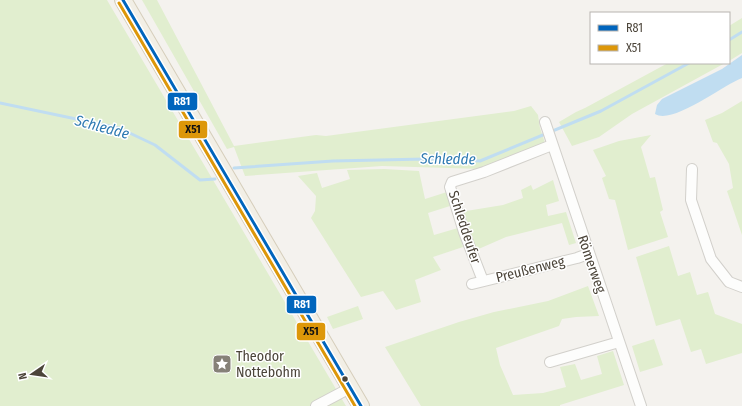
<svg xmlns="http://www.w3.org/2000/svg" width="742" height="406" viewBox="0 0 742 406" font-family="'Fira Sans Condensed',sans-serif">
	<rect width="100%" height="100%" fill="#f4f2ee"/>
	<!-- green -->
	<path fill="#e1eecf" d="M0 0H107L346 406H0Z
		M142 0H157L234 146 316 135 326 136 514 111 531 106 538 115 540 128 545 143 482 169 382 166 245 176 234 147 227 149Z
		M742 18V53L729 61V26Z
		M668 63H725L632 114 599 137 572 146 559 122 576 112 585 108Z
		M742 101V235L727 191 733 188 729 164 717 143 713 142 705 120 722 113Z
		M651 135 641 147 650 178 655 177 663 210 660 212 668 237 628 250 615 200 609 199 602 178 606 176 593 150 619 141Z
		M384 169 419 171 425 199 447 192 450 206 428 213 434 235 458 228 463 247 433 257 441 270 415 280 421 302 396 310 383 291 361 297 311 218 315 211 316 196 298 176 317 173 322 188 350 179 347 170Z
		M553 180 559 201 546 205 548 216 566 212 576 243 569 245 562 223 506 237 474 251 460 212 503 205 523 198 521 190 531 185 533 190Z
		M669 246 678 276 690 272 697 295 708 292 715 314 742 324V353L706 364 701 349 691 352 680 319 656 326 636 257Z
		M588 286 599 316 576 317 562 319 559 326 496 348 500 365 513 395 543 393 566 387 560 367 575 364 581 380 602 374 597 356 613 351 624 385 560 405V406H421L385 347 459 322 494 312 548 301Z
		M358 306 363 319 333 329 327 317Z
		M654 339 663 365 640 372 632 346Z"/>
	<!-- water -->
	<path fill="#c0ddf1" d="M742 55V78C723 85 673 125 655 114L657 105 662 99 722 69Z"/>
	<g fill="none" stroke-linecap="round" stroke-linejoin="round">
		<!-- stream -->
		<path stroke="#c0ddf1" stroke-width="3" d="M729 40 742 32
			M0 103 119 128 155 145 200 180 215 179
			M234 168 333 161 425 159 480 161 601 111 689 63"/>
		<defs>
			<path id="minor" d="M545 122 641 406
				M692 169 691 200 711 259 729 282 742 287
				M483 281 464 232 450 187 452 182 484 172 552 145
				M472 284 577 258 588 254
				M550 362 619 342
				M316 406 350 388"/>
			<path id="primary" d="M123 0 361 406"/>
		</defs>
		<!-- minor casing -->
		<use href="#minor" stroke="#d2d0cb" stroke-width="12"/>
		<!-- primary casing -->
		<use href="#primary" stroke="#d6cebb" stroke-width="18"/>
		<!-- minor -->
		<use href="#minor" stroke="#fdfdfc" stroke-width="10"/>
		<!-- primary -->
		<use href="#primary" stroke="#f2efe6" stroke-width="16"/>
		<defs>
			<path id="bus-1" d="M123 0 361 406"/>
			<path id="bus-2" d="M119 3 355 406"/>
		</defs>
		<!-- bus-1 casing -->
		<use href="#bus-1" stroke="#fff" stroke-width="6"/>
		<!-- bus-2 casing -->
		<use href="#bus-2" stroke="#fff" stroke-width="6"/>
		<!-- bus-1 -->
		<use href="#bus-1" stroke="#0065bd" stroke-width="3"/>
		<!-- bus-2 -->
		<use href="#bus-2" stroke="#dd9709" stroke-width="3"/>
	</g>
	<!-- icons -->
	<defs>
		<symbol id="sight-square" viewBox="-11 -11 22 22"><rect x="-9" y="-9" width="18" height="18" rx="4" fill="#868178" stroke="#fff"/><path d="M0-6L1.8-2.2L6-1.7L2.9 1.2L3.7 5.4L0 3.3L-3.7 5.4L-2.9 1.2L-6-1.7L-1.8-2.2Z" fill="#fff"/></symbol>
	</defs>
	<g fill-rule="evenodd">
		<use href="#sight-square" x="211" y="353" width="22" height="22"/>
	</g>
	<!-- markers -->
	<circle fill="#4b4439" stroke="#fff" stroke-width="1.5" cx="345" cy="379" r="3.5"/>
	<g text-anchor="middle" stroke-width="3" stroke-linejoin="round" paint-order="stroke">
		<!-- street labels -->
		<g font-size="14" fill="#4b4439" stroke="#fff">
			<text transform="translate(465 227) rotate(72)" y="5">Schleddeufer</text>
			<text transform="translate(592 264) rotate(71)" y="5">Römerweg</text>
			<text transform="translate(530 269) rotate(-14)" y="5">Preußenweg</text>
		</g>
		<!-- poi labels -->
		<g font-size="14" fill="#4b4439" stroke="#fff" text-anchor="start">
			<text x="236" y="361">Theodor<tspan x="236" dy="16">Nottebohm</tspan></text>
		</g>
		<!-- water labels -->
		<g font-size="15" font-style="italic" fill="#2e7ab2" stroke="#fff">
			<text transform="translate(102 127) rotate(15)" y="5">Schledde</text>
			<text transform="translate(448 159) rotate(1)" y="5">Schledde</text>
		</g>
	</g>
	<g stroke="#fff" stroke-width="1.5">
		<rect x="167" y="92" width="31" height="19" rx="4" fill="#0065bd"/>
		<rect x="178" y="120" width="30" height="19" rx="4" fill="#dd9709"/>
		<rect x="286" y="295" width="31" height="19" rx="4" fill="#0065bd"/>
		<rect x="296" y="322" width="30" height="19" rx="4" fill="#dd9709"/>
	</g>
	<g font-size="11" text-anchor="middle" font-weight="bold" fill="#fff">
		<text x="182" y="105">R81</text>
		<text x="302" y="308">R81</text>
	</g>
	<g font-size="11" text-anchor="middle" font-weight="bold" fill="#111">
		<text x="193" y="133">X51</text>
		<text x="311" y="335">X51</text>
	</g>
	<!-- legend -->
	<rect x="590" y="12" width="140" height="52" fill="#ffffff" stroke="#b7b4b0"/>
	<rect x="598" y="25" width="20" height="6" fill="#0065bd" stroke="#b7b4b0"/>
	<text x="626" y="32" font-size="12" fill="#4b4439">R81</text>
	<rect x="598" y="45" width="20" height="6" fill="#dd9709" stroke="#b7b4b0"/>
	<text x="626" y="52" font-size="12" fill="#4b4439">X51</text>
	<!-- north arrow -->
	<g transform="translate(32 374) rotate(257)" stroke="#ffffff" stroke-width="3" paint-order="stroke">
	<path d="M0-3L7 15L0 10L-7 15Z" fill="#4b4439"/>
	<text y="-6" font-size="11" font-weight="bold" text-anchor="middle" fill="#4b4439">N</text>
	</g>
</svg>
